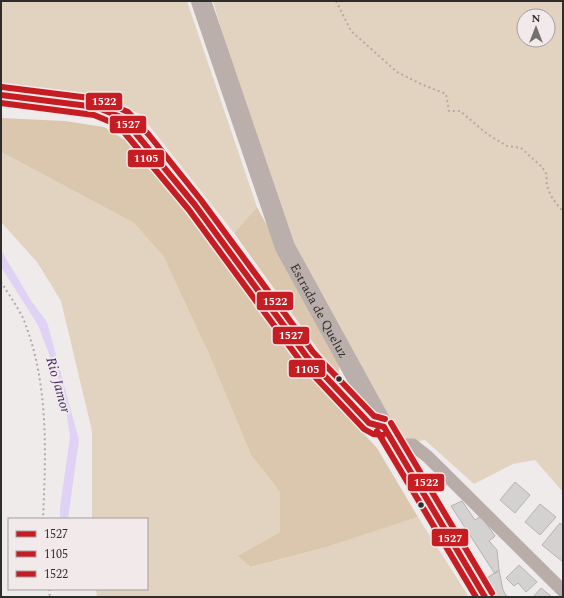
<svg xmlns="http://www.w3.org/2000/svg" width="564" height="598" viewBox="0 0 564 598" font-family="Spectral,serif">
	<rect width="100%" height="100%" fill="#efebeb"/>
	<!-- green -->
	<path fill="#e2d3c0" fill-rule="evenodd" d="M1 1H187L257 207 234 233 140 114 98 96 1 84Z
		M213 1H563V492L535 460 513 464 474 484 425 440 395 445 285 247ZM524 16H548V40H524Z
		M1 152 134 223 163 256 208 352 251 455 280 492V532L237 556 252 567 327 547 418 517 469 597H97L96 589H147V519H92V431L61 301 37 262 1 222Z"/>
	<!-- forest -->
	<path fill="#dac7ae" d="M1 118 65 121 104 127 136 147 316 382 377 448 418 517 327 547 251 567 237 556 280 532V492L251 455 208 352 163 256 134 223 1 152Z
		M257 207 340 360 338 377 234 233Z"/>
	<!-- water -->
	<path fill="#e0d2f5" d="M1 250 32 302 47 322 70 407 79 440 68 519H60V508L70 437 66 408 60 383 38 325 1 267Z"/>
	<!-- building -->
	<path fill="#d4d1d1" stroke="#b5b2b2" d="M515 482 530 495 515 513 500 500Z
		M462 501 475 520 481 516 495 536 489 541 497 550 499 570 495 574 451 506Z
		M540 504 556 517 540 535 525 522Z
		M560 523 563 526V562L542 545Z
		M519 565 537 582 526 592 518 583 514 586 506 578Z
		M499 570 503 590 507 597H496L487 578Z
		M541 588 552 597H533Z"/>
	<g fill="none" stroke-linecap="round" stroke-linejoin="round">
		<!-- path -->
		<path stroke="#b3aaa8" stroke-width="2" stroke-dasharray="2 3" stroke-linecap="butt" d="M336 1 351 31 397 72 421 84 446 94 449 111H460L487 134 507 146 521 148 542 167 547 175C544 188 554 202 563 211
			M1 282C8 293 17 306 23 318 49 382 46 452 43 519
			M49 589 50 597"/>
		<!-- minor -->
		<path stroke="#b9ada9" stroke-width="13" d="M395 445H413L428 457 563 591"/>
		<!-- tertiary -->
		<path stroke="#b9ada9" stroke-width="16" d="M1 95 96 107 123 118 143 140 195 205 307 357 369 423 375 426 384 427"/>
		<!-- primary -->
		<path stroke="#baafaa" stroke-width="20" id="s1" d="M201 1 285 247 381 422 485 597"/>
		<defs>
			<path id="bus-1" d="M1 95 96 107 123 118 195 205 307 357 369 423 384 427
				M384 427 485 597"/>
			<path id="bus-2" d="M1 103 94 115 118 125 189 210 301 362 364 429 373 434 383 435
				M377 431 476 597"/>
			<path id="bus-3" d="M2 87 98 99 128 112 149 135 201 200 313 352 374 416 385 419
				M391 423 492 593"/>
		</defs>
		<!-- bus-1 casing -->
		<use href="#bus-1" stroke="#f1e9ea" stroke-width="9"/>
		<!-- bus-2 casing -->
		<use href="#bus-2" stroke="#f1e9ea" stroke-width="9"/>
		<!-- bus-3 casing -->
		<use href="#bus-3" stroke="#f1e9ea" stroke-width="9"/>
		<!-- bus-1 -->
		<use href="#bus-1" stroke="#c61d23" stroke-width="6"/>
		<!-- bus-2 -->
		<use href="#bus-2" stroke="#c61d23" stroke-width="6"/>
		<!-- bus-3 -->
		<use href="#bus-3" stroke="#c61d23" stroke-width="6"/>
	</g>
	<!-- markers -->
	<g fill="#2f2c2c" stroke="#f1e9ea" stroke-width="1.5">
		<circle cx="339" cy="379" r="3.5"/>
		<circle cx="421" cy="505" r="3.5"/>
	</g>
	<g text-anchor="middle" stroke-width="4" stroke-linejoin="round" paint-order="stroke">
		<!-- street labels -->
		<g font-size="13" fill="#2f2c2c" stroke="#f1e9ea">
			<text dy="5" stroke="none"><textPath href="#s1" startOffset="332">Estrada de Queluz</textPath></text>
		</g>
		<!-- water labels -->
		<g font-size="14" font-style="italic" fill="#442964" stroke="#f1e9ea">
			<text transform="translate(59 385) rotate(74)" y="5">Rio Jamor</text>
		</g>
	</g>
	<g stroke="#f1e9ea" stroke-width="1.5">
		<rect x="85" y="92" width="38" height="19" rx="4" fill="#c61d23"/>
		<rect x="109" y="115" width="38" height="19" rx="4" fill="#c61d23"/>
		<rect x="127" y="149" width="38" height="19" rx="4" fill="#c61d23"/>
		<rect x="256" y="291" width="38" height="20" rx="4" fill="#c61d23"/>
		<rect x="272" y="326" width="38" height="19" rx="4" fill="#c61d23"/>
		<rect x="288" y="359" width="38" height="19" rx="4" fill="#c61d23"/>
		<rect x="407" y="473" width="38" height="19" rx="4" fill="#c61d23"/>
		<rect x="431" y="528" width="38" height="19" rx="4" fill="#c61d23"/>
	</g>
	<g font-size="11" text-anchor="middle" font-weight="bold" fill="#fff">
		<text x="104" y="105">1522</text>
		<text x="128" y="128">1527</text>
		<text x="146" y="162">1105</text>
		<text x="275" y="305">1522</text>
		<text x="291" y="339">1527</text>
		<text x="307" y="373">1105</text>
		<text x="426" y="486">1522</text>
		<text x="450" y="542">1527</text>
	</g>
	<!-- border -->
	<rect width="564" height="598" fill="none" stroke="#2f2c2c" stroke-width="4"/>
	<!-- legend -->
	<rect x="8" y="518" width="140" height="72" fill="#f1e9ea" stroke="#a39d9e"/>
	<rect x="16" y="531" width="20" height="6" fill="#c61d23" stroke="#a39d9e"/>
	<text x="44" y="538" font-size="12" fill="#2f2c2c">1527</text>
	<rect x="16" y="551" width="20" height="6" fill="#c61d23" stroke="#a39d9e"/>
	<text x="44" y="558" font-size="12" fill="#2f2c2c">1105</text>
	<rect x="16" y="571" width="20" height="6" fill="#c61d23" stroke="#a39d9e"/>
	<text x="44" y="578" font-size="12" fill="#2f2c2c">1522</text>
	<!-- north arrow -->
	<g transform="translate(536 28)"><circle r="19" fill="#f1e9ea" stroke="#a39d9e"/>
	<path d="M0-3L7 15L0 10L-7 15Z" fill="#726f6f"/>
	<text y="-6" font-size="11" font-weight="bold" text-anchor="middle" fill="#2f2c2c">N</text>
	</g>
</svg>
